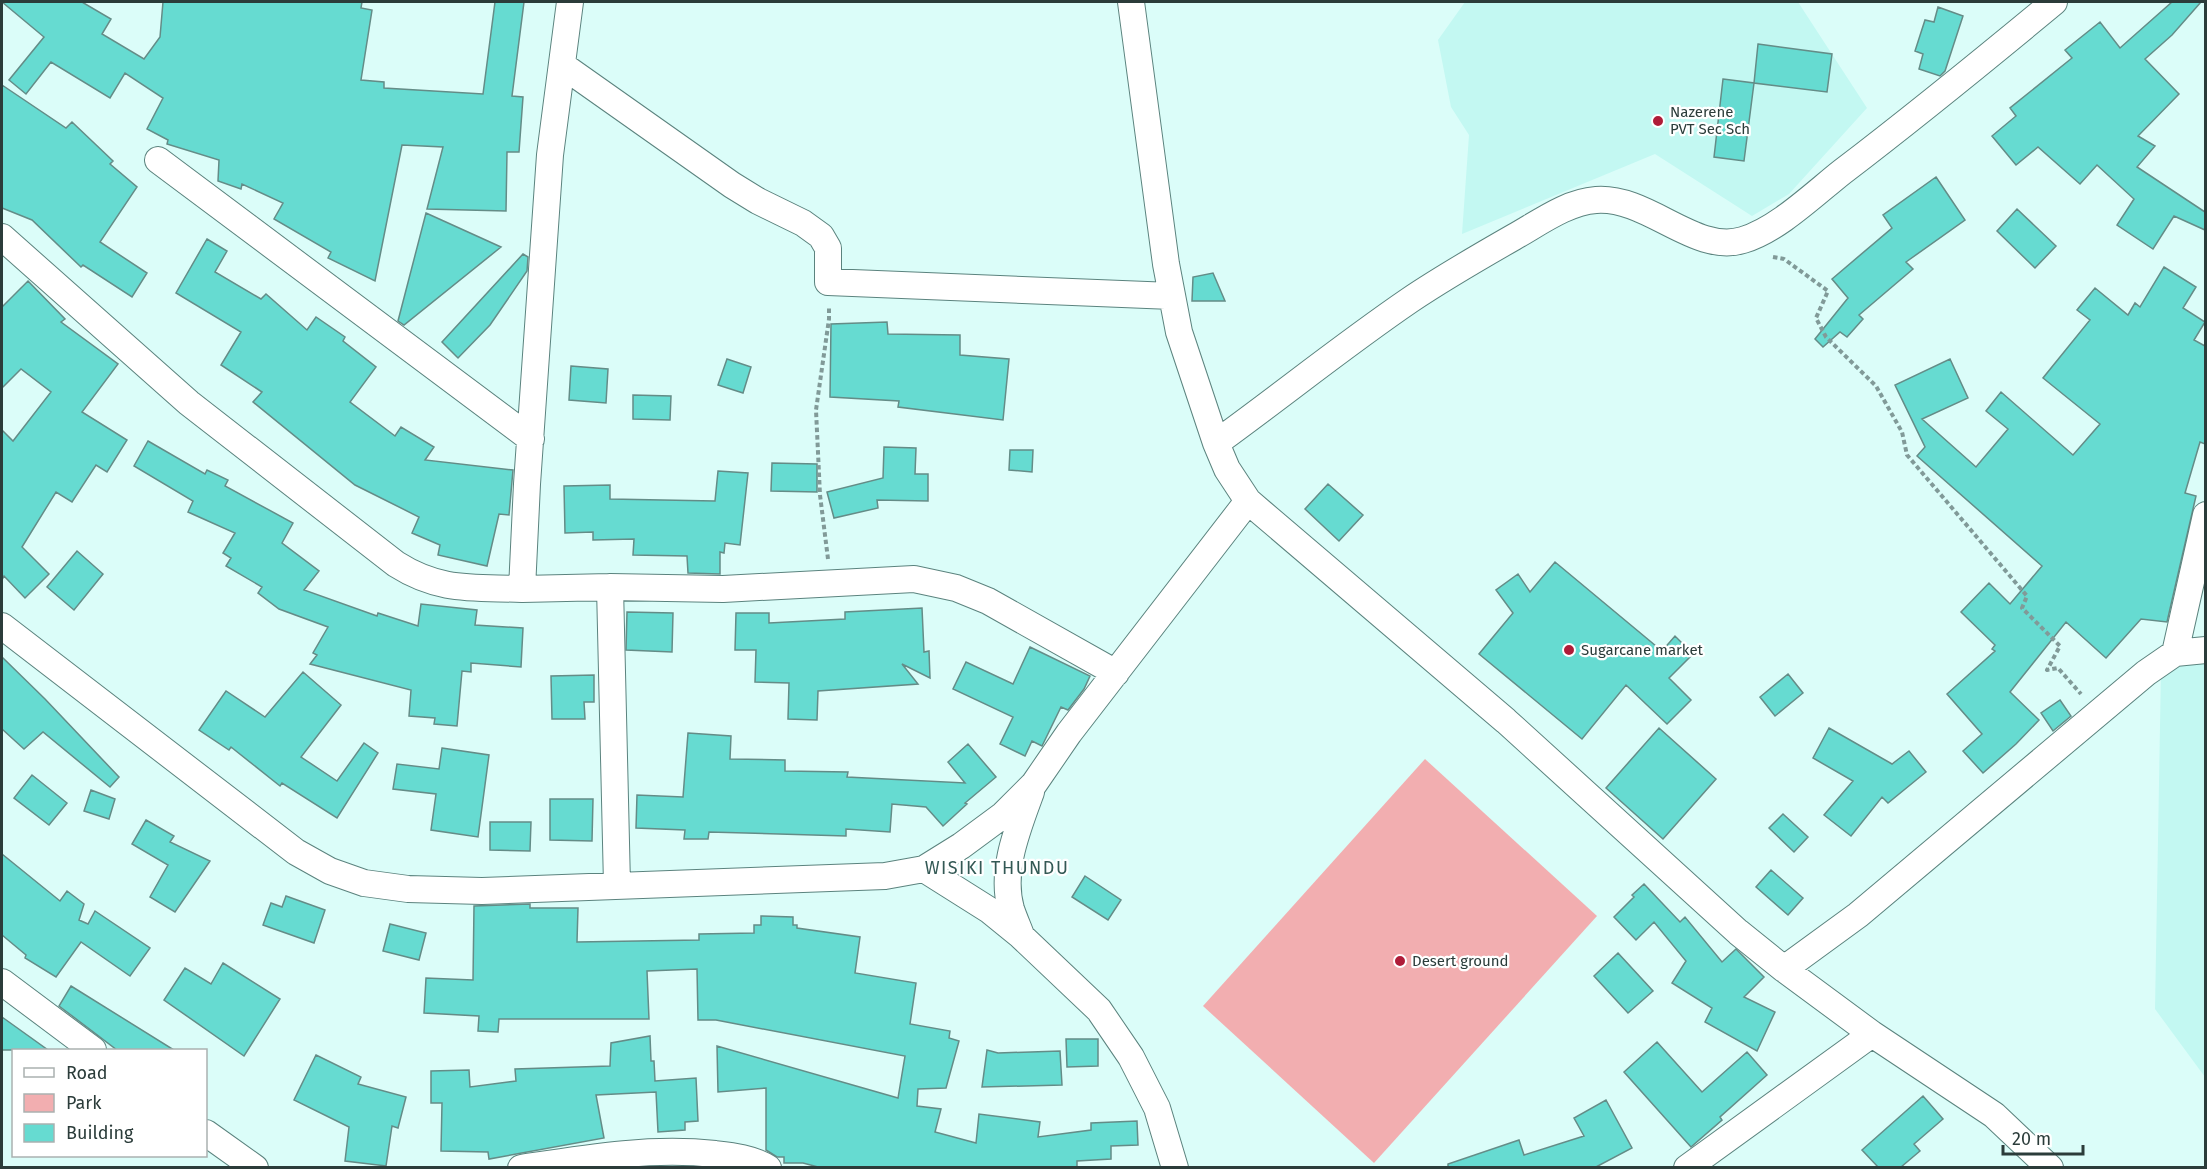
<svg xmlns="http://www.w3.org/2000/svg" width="2207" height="1169" viewBox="0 0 2207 1169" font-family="'Fira Sans',sans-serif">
	<rect width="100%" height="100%" fill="#dbfdf9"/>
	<!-- built -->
	<path fill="#c3f8f2" d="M1465 2H1798L1867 108 1789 194 1752 216 1655 154 1462 234 1469 135 1451 107 1438 40Z
		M2205 656V1077L2155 1009 2161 670Z"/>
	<!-- green -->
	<path fill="#f2aeb0" d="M1425 759 1597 916 1374 1163 1203 1006Z"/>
	<!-- building -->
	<path fill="#66dbd1" stroke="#648c87" stroke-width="1.5" d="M2 2H82L111 19 102 34 144 59 160 37 163 2H362L361 8 372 10 361 80 384 82V88L483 94 495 2H524L512 96 523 97 519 152H507L506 211 427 209 443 147 402 145 375 281 328 258 331 252 274 219 283 203 242 184 241 189 218 181 219 160 167 144 168 140 147 129 163 98 125 73 110 98 51 62 26 94 9 80 44 37Z
		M2172 2H2201L2172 35 2145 59 2179 94 2138 136 2155 146 2137 167 2205 212V230L2174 216 2153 249 2117 225 2134 199 2097 165 2080 184 2038 147 2016 165 1992 136 2016 116 2010 108 2072 58 2065 50 2100 22 2120 48Z
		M1938 7 1963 16 1945 71 1940 76 1919 69 1923 54 1915 51 1925 20 1934 22Z
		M1758 44 1832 54 1827 92 1754 83Z
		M1723 79 1754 83 1744 161 1714 157Z
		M2 85 66 128 72 122 113 161 110 164 137 187 100 242 147 273 132 297 83 265 81 267 32 220 2 208Z
		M1936 177 1965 220 1906 262 1913 269 1859 315 1863 319 1847 337 1840 332 1823 347 1815 339 1848 298 1832 279 1892 228 1883 215Z
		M2017 209 2056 246 2035 268 1997 231Z
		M426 213 501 247 404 325 398 321Z
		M207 239 227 251 215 272 261 299 266 294 307 330 316 317 345 337 343 341 376 367 350 402 395 436 401 427 434 447 425 460 513 470 509 515 499 514 487 566 438 555 440 545 412 533 419 517 355 485 253 402 262 392 221 365 241 332 176 293Z
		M523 254 528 257 527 271 490 325 458 358 442 342Z
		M2164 267 2196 287 2183 308 2205 322 2194 340 2205 346V444L2200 442 2185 493 2196 496 2167 622 2141 619 2106 658 2066 622 2010 692 2039 720 2016 744 1983 773 1963 751 1982 734 1947 694 1995 651 1992 649 1995 645 1961 612 1989 583 2010 604 2042 566 1917 456 1925 447 1895 385 1950 359 1968 398 1922 419 1976 467 2008 429 1986 411 2001 392 2073 455 2100 424 2043 378 2090 320 2077 310 2095 288 2128 315 2135 303 2140 307Z
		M1213 273 1225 301H1192L1193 277Z
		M28 281 65 319 61 322 118 364 82 412 127 440 107 472 96 465 72 502 56 492 22 547 49 574 25 598 4 576 2 580V430L13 441 51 392 21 369 2 388V307Z
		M887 322 888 334 960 335V355L1009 359 1003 420 898 407 899 401 830 397 831 324Z
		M727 359 751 367 743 393 718 385Z
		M571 366 608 369 606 403 569 400Z
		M633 395 671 396 670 420 633 419Z
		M148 441 205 474 207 470 228 480 225 486 293 523 282 543 319 571 304 590 377 616 378 613 418 626 421 604 477 610 475 625 523 628 521 667 471 663V672L462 671 457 726 434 724 435 718 409 716 411 690 310 664 317 655 313 653 328 627 279 609 258 593 262 587 226 566 231 558 223 553 235 533 188 512 193 501 134 466Z
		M884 447 916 448 915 474H928V501L877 500 878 508 834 518 827 492 883 478Z
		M1010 450H1033L1032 472 1009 470Z
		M772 463 817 464V492L771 491Z
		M718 471 748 473 740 545 725 543 724 553 720 552V574L688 573 687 556 633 555 634 539 593 540V532L565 533 564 486 610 485V499L715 501Z
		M1328 484 1363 515 1339 541 1305 509Z
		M77 551 103 574 74 610 47 587Z
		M1555 562 1662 651 1675 636 1693 654 1669 678 1691 700 1667 724 1626 685 1582 739 1479 654 1513 613 1496 590 1518 574 1530 592Z
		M922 608 924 652 929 651 930 678 902 664 918 684 818 691 817 720 788 719 789 683 755 682 756 650H735L736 613H769V623L845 619V612Z
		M627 612 673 613 672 652 626 650Z
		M1030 647 1090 676 1084 689 1068 710 1061 707 1042 746 1032 741 1025 756 1000 744 1013 717 953 689 966 662 1013 684Z
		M2 657 45 699 119 777 110 787 43 732 24 749 2 729Z
		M303 672 341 705 301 757 337 781 364 743 378 753 337 818 282 783 280 786 231 747 229 750 199 730 226 691 265 717Z
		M1788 674 1803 693 1775 716 1760 697Z
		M594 675V702H584L585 719H552L551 676Z
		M2060 700 2071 716 2053 731 2041 713Z
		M1659 728 1716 779 1663 839 1606 788Z
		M1829 728 1892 764 1909 751 1926 772 1888 803 1882 797 1851 836 1824 815 1853 781 1813 758Z
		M688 733 731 736 730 759 785 760V771L848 772 847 777 965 783 948 762 968 744 996 777 965 803 967 804 943 826 926 807 892 804 890 832 846 829V836L709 832 708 839H684L685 830 636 828 637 795 683 797Z
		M442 748 489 755 478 837 431 830 436 794 393 789 397 764 439 769Z
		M32 775 67 803 49 825 14 798Z
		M91 790 115 799 109 819 84 811Z
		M550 799H593L592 841 550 840Z
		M1783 814 1808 837 1794 852 1769 828Z
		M146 820 174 836 170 842 210 861 175 912 150 897 168 865 132 844Z
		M490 822H531L530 851 490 850Z
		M2 854 60 901 67 891 84 904 79 920 88 924 95 911 150 948 130 976 81 942 56 977 25 958 26 955 2 935Z
		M1771 870 1803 898 1788 915 1756 887Z
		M1085 876 1121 900 1108 920 1072 897Z
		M1644 884 1680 922 1685 917 1722 962 1736 949 1764 977 1744 997 1775 1012 1757 1051 1705 1022 1712 1008 1672 983 1686 961 1654 922 1636 940 1614 917 1634 897 1632 895Z
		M286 896 325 910 314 943 263 925 271 903 282 907Z
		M530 904V908H578L577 942 699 940V934L754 933V925H761V916L793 917V925H797V928L860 937 855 973 916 983 910 1024 950 1031 949 1038 959 1041 946 1088 918 1089 917 1106 941 1109 935 1132 976 1143 979 1114 1040 1122 1038 1137 1091 1130V1123L1137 1121 1138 1145 1111 1146V1159L1077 1161V1167H818L803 1163H784V1157H777L766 1150V1088L718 1092 717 1046 898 1098 905 1056 716 1020H698L697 969 647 971 649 1019H499L498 1032 478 1031 479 1016 424 1013 426 978 473 980 474 906Z
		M390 924 426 933 419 960 383 951Z
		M1618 953 1653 991 1628 1013 1594 976Z
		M223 963 280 999 244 1056 164 1000 185 968 211 984Z
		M71 986 174 1050H117L59 1006Z
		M2 1017 48 1050H2Z
		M650 1036 651 1061H654L655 1081 696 1078 698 1121 685 1122V1130L658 1132 656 1092 596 1095 604 1138 489 1159 488 1152 441 1151 442 1103H431V1071L469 1070 470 1087 516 1081 515 1069 610 1066 611 1043Z
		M1066 1039H1098V1066L1067 1067Z
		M1657 1042 1702 1092 1747 1052 1767 1075 1720 1117 1722 1120 1691 1147 1624 1072Z
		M987 1050 998 1053 1060 1051 1062 1085 982 1087Z
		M316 1055 361 1077 358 1084 406 1097 398 1128 392 1126 386 1166 345 1161 349 1127 294 1100Z
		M1923 1096 1943 1119 1914 1144 1920 1151 1901 1167H1878L1862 1150Z
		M1606 1100 1632 1148 1596 1167H1448V1164L1519 1140 1524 1155 1584 1136 1574 1118Z"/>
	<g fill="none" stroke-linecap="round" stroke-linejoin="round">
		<defs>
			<path id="street" d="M570 2 550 155 527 484 522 589 610 587 723 589 914 579 956 588 988 601 1116 673
				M1131 2 1166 264 1179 332 1216 443 1227 469 1248 501 1506 721 1738 932 1784 969 1872 1034 1994 1115 2050 1168
				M562 65 732 185 758 201 803 223 821 236 828 248V282L1172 296
				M158 160 531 439
				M2 237 189 403 396 564C440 592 473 587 522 589
				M1216 443C1281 396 1344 345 1410 300 1444 277 1479 257 1514 237 1539 223 1567 202 1596 200 1648 196 1695 255 1743 240 1777 230 1813 195 1842 172 1914 117 1984 60 2054 2
				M610 587 617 885
				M2 626 296 852 330 871 364 883 408 889 482 891 885 876 924 869 961 846 1003 815 1034 784 1069 733 1248 501
				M2175 653 2206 515
				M924 869 989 910 1021 936 1099 1010 1131 1057 1157 1108 1175 1168
				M1021 935C1018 927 1014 918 1011 909 1000 870 1018 828 1031 792
				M1784 969 1858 915 2146 673 2175 653 2206 650
				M2 982 93 1050
				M206 1133 255 1168
				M521 1168C586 1158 650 1147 715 1154 733 1156 752 1158 768 1168
				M1687 1168 1872 1034"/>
		</defs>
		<!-- street casing -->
		<use href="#street" stroke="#5b837e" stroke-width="28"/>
		<!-- path -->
		<path stroke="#819a98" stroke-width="4" stroke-dasharray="4.5 3" stroke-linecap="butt" d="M1773 257 1784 259 1828 291 1816 318 1826 337 1876 386 1902 432 1907 455 2027 596 2022 608 2060 646 2047 670 2058 668 2081 694
			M828 559 820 495 816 410 829 319V307"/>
		<!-- street -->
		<use href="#street" stroke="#fff" stroke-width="26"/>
	</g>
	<!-- markers -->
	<g fill="#af1c38" stroke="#fff" stroke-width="2">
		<circle cx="1658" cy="121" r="6"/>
		<circle cx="1569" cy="650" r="6"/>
		<circle cx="1400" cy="961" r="6"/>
	</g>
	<g text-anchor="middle" stroke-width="4.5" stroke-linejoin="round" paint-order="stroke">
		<!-- poi labels -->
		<g font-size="15" fill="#2b3c3a" stroke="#fff" text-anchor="start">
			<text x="1670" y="117">Nazerene<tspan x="1670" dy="17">PVT Sec Sch</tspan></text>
			<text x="1581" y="655">Sugarcane market</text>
			<text x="1412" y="966">Desert ground</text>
		</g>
		<!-- quarter labels -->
		<g font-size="18" letter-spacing="1.5" fill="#335955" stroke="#fff">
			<text x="997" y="874">WISIKI THUNDU</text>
		</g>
	</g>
	<!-- border -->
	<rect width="2207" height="1169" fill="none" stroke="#2b3c3a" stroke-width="6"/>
	<!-- legend -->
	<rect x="12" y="1049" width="195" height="108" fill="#ffffff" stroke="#aab1b0" stroke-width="1.5"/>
	<rect x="24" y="1068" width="30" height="9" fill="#ffffff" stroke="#aab1b0" stroke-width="1.5"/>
	<text x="66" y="1079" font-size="18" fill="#2b3c3a">Road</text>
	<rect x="24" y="1094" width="30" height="18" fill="#f2aeb0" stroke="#aab1b0" stroke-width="1.5"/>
	<text x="66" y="1109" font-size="18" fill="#2b3c3a">Park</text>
	<rect x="24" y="1124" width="30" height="18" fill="#66dbd1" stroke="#aab1b0" stroke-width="1.5"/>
	<text x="66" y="1139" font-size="18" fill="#2b3c3a">Building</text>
	<!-- scale -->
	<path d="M2003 1145v9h80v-9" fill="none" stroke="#2b3c3a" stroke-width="3"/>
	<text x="2012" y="1145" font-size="18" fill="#2b3c3a" stroke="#ffffff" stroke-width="4.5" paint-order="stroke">20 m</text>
</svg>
